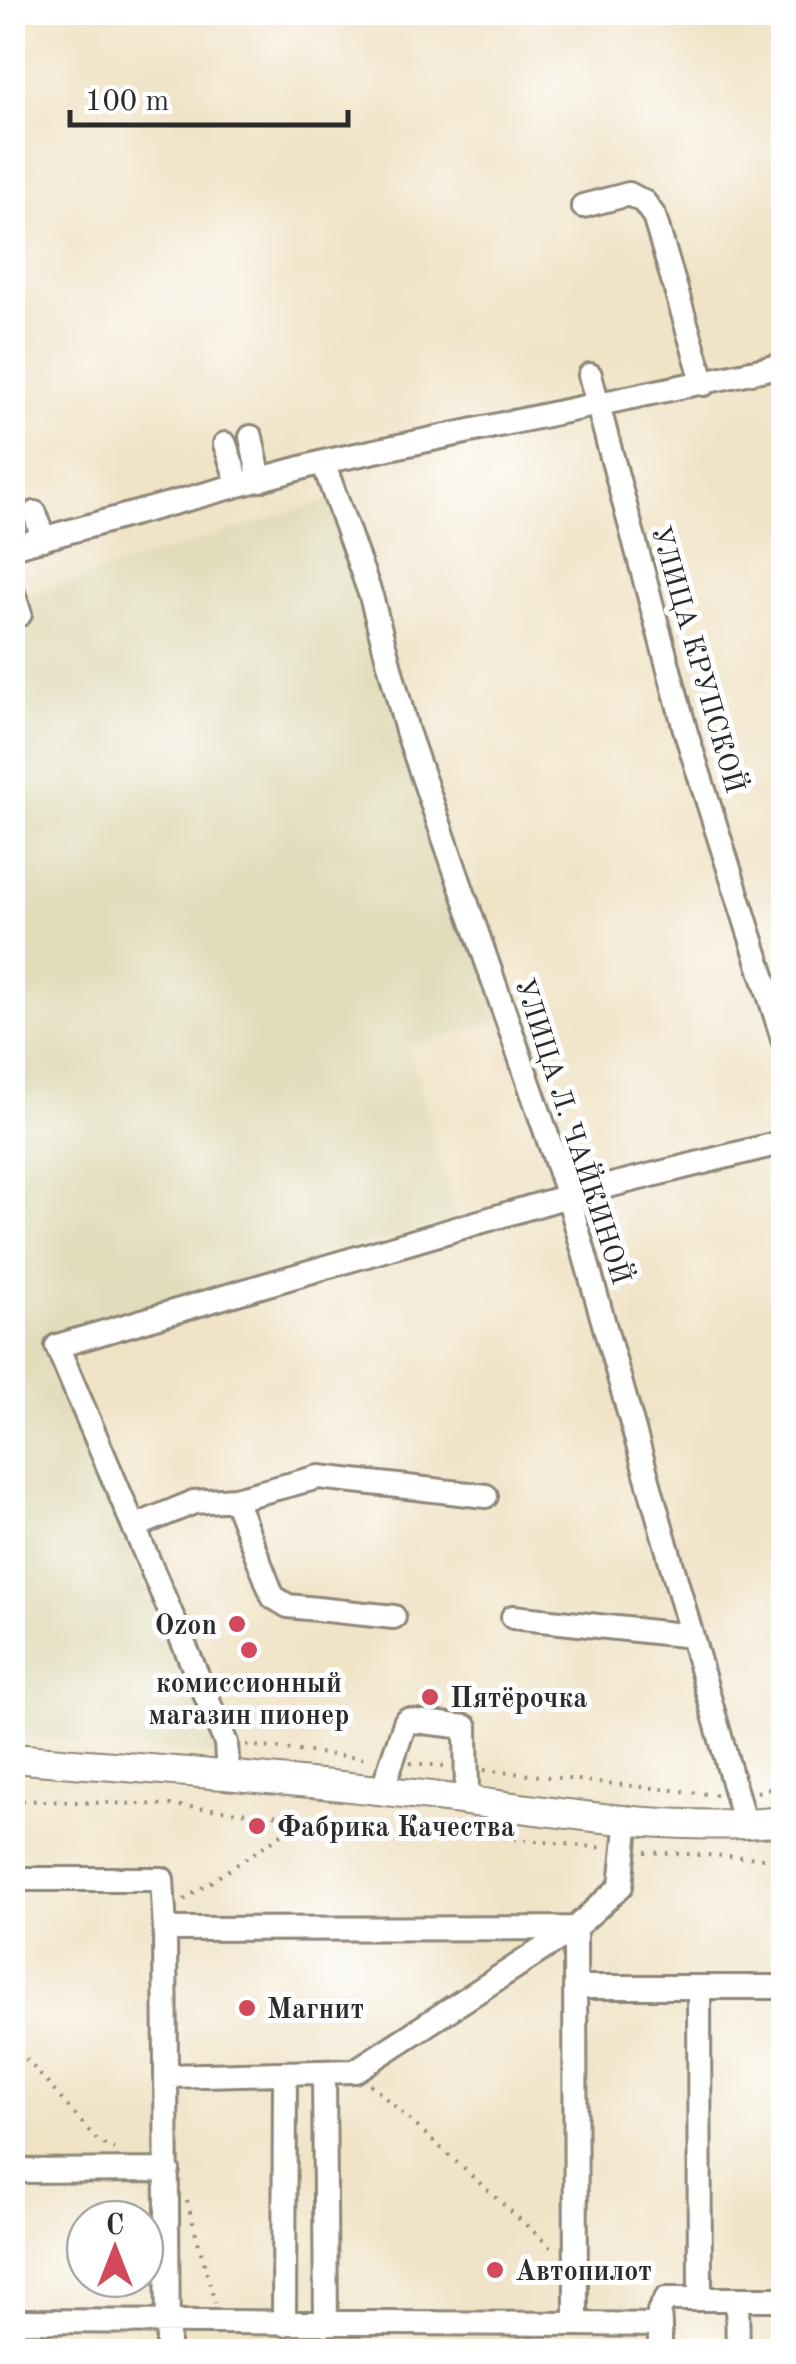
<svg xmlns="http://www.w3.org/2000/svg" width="796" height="2364" viewBox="0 0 796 2364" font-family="'Old Standard TT',serif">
	<rect width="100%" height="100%" fill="#fff"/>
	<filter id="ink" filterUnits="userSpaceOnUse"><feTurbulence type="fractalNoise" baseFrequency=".01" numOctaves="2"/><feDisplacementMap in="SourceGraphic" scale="20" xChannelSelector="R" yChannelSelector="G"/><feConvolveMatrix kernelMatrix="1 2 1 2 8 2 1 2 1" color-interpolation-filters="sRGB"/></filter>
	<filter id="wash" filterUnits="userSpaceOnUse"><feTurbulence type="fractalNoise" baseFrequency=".0048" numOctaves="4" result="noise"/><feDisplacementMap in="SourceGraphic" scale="40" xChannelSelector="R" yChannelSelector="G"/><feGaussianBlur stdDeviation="2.25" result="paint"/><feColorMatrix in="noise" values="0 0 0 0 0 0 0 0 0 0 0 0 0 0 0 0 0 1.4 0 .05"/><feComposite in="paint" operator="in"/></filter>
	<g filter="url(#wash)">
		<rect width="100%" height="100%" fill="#f0e3c6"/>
		<!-- built -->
		<path fill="#e1dcba" d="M329 500 511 1018 409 1047 456 1218 39 1342 219 1756 13 1736 12 600Z"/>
	</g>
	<g filter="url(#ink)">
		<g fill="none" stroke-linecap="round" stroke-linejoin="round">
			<defs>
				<path id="minor" d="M583 206 629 194 644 202 654 216 704 384
					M590 375 686 733 784 1042
					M251 437 260 480
					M225 444 239 485
					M323 462 371 596 407 731 568 1196 745 1825
					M35 513 43 539
					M12 547 323 462 784 365
					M12 590 20 614
					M235 1499 273 1597 288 1606 394 1617
					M134 1527 194 1502 235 1499 319 1477 486 1496
					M513 1617 692 1636
					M228 1775 226 1743 57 1346 568 1196 784 1142
					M382 1790 406 1720 466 1727 467 1800
					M12 1879H162L165 1929 575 1928 621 1886 628 1818
					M165 1929 168 2352
					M576 1987H784
					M699 1987 700 2299
					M324 2072 326 2324
					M12 2171 168 2170
					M737 2299H784
					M12 2321 576 2324 575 1928 355 2071 168 2076
					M284 2324 285 2073
					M576 2324 660 2325V2352
					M660 2325 659 2311 666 2299H737L738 2352"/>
				<path id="major" d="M12 1758C146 1769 280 1778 413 1794 534 1808 662 1834 784 1821"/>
			</defs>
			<!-- minor casing -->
			<use href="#minor" stroke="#8e8778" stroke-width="28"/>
			<!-- major casing -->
			<use href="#major" stroke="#8e8778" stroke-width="32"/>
			<!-- path -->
			<path stroke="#8e8778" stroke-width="4" stroke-dasharray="2.5 8" stroke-linecap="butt" d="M246 1745 370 1759
				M410 1763 445 1766
				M484 1770 718 1795
				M757 1792 784 1785
				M12 1800 170 1805 606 1848
				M645 1852 784 1859
				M184 1900 304 1819
				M12 2043 99 2142 114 2149
				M370 2084 556 2252
				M187 2201 215 2303"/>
			<!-- minor -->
			<use href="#minor" stroke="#fff" stroke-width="22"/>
			<!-- major -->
			<use href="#major" stroke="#fff" stroke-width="28"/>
		</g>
	</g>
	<!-- markers -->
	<g fill="#d1495b" stroke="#fff" stroke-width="4">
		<circle cx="237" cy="1624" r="10"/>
		<circle cx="249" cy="1650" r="10"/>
		<circle cx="430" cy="1697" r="10"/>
		<circle cx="257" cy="1826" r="10"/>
		<circle cx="247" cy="2008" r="10"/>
		<circle cx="495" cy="2270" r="10"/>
	</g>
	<g text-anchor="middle" stroke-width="10" stroke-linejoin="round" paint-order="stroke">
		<!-- street labels -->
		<g font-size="28" fill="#2b2b2b" stroke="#fff">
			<text transform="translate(699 659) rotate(74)" y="10">УЛИЦА КРУПСКОЙ</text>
			<text transform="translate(574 1131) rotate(72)" y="10">УЛИЦА Л. ЧАЙКИНОЙ</text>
		</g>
		<!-- poi labels -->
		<g font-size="28" font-weight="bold" fill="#2b2b2b" stroke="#fff" text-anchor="start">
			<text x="217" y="1634" text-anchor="end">Ozon</text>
			<text x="249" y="1692" text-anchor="middle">комиссионный<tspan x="249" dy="32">магазин пионер</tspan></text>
			<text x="450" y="1707">Пятёрочка</text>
			<text x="277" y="1836">Фабрика Качества</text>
			<text x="267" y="2018">Магнит</text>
			<text x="515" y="2280">Автопилот</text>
		</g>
	</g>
	<!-- margin -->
	<rect width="796" height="2364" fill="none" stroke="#fff" stroke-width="50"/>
	<!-- north arrow -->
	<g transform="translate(115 2249)"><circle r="48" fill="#ffffff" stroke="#aaaaaa" stroke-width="2.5"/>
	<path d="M0-8L18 38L0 25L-18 38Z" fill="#d1495b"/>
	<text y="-15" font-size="28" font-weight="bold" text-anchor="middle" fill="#2b2b2b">С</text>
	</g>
	<!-- scale -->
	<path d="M70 110v15h278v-15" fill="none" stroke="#2b2b2b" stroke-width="5"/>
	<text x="85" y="110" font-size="30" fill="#2b2b2b" stroke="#ffffff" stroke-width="8" paint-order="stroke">100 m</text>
</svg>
